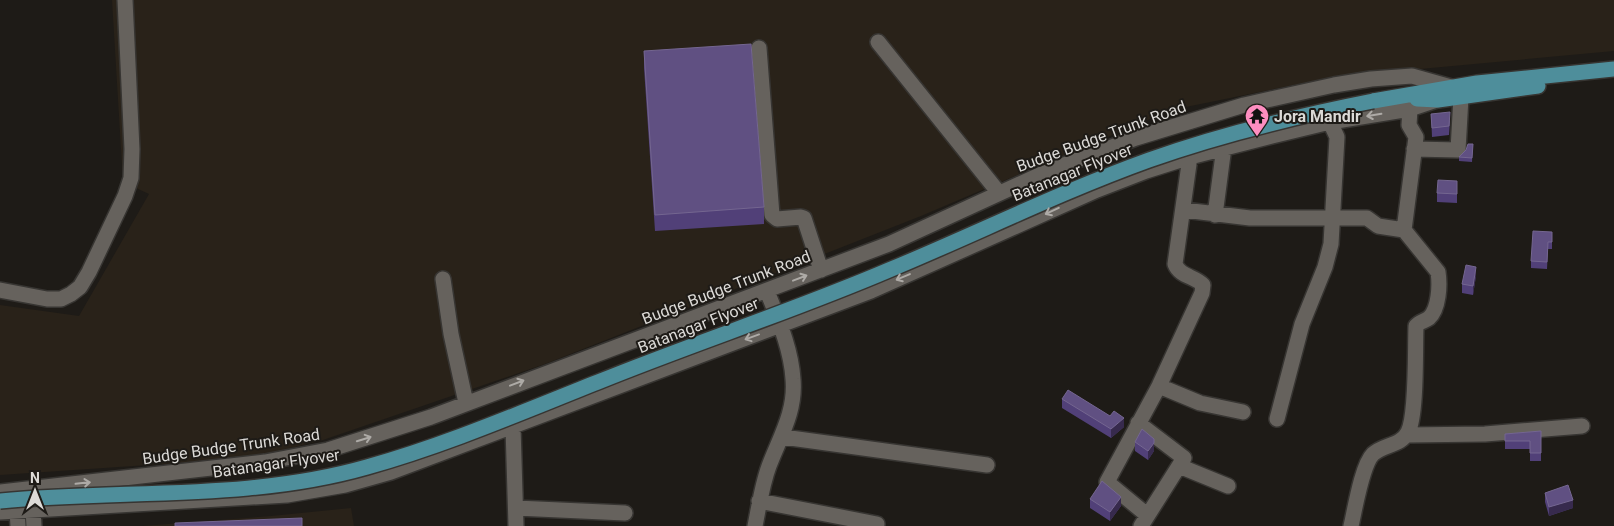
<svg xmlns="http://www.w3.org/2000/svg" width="1614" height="526" viewBox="0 0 1614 526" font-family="Roboto,sans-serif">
	<rect width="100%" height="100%" fill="#1e1b17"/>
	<!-- built -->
	<path fill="#292219" d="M112 0H1614V51L1333 77 1171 110 921 216 545 364 323 440 252 458 0 475V305L79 316 149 194 123 182Z
		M351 508 354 526H142L271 516Z"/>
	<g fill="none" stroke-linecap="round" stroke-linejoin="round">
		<defs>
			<path id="minor" d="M878 42 999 193
				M759 48 772 215 777 219 801 217 804 218 821 270
				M1414 149 1458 150 1461 97
				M1184 210 1250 218H1367L1378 226 1404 230 1438 272C1440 285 1439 309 1429 318 1425 321 1419 322 1416 326 1415 348 1417 415 1408 432 1401 446 1384 444 1373 454 1362 465 1355 509 1351 526
				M1215 215 1224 147
				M1404 230 1416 137 1409 125 1410 109
				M443 279 451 334 466 403
				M0 290 47 299H61L71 294 80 287 89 272 125 196 131 178 132 149 125 0
				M1159 386 1200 403 1243 412
				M1277 419 1302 324 1325 267 1331 244 1337 137 1330 122
				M1138 423 1184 458 1141 526
				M513 427 516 526
				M1407 435 1485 434 1582 426
				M783 437 987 465
				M1179 466 1228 486
				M0 492 265 462 328 450 431 417 889 244 1048 171 1136 138 1244 105 1334 85 1371 79 1412 76 1451 87
				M759 501 877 524
				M516 508 625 513
				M33 509 34 526
				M17 510 18 526
				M0 512 287 495 345 485 391 472 871 291 1097 190 1146 171 1190 157 1272 136 1330 122 1410 109 1437 100
				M1147 515 1107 482 1159 386 1202 293 1203 285C1195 276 1180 277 1175 264L1190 157
				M755 526C759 506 762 485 769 466 780 437 796 411 793 379 791 348 778 319 767 291"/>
			<path id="major" d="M1417 99 1438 100 1538 86
				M1373 101 1477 83 1614 69"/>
		</defs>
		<!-- minor casing -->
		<use href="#minor" stroke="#373532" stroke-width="18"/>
		<!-- major casing -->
		<use href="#major" stroke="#373532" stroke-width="18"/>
		<!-- minor -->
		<use href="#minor" stroke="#66625d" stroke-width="15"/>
		<!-- major -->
		<use href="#major" stroke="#4e8e9b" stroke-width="15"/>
		<defs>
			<path id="major-bridge" d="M0 501C122 489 248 501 367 467 446 445 522 412 598 382 694 343 793 311 889 270 976 234 1060 192 1149 160 1222 134 1297 116 1373 101"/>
		</defs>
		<!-- major-bridge casing -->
		<use href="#major-bridge" stroke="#373532" stroke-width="18" stroke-linecap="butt"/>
		<!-- major-bridge -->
		<use href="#major-bridge" stroke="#4e8e9b" stroke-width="15"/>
	</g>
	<!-- wall -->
	<path fill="#514078" d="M644 51 764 207V224L655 231 644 68Z
		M1431 114 1450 121 1449 135 1432 137Z
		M1473 144 1472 162 1459 161V157Z
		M1457 190V203L1437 202V193Z
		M1552 232V249H1548L1547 269 1531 268V261Z
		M1476 276 1473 295 1462 293V284Z
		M1062 399 1124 427 1111 438 1062 408Z
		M1541 431V461H1530V449H1505V434Z
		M1135 442 1154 451 1148 460 1135 451Z
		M1545 493 1573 508 1549 516 1545 502Z
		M1090 499 1121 506 1110 521 1090 508Z"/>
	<!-- shaded-wall -->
	<path fill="#372a4d" d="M1476 267V276L1473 295V286Z
		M1124 418V427L1111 438V429Z
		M1154 443V451L1148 460V451Z
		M1121 497V506L1110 521V512Z
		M1573 500V508L1549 516V507Z"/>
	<!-- building -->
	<path fill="#605082" stroke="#746690" d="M751 44 764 207 655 215 644 51Z
		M1450 112 1449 126 1432 128 1431 114Z
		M1468 144H1473L1472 158 1459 157 1466 150Z
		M1438 180 1457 181V194L1437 193Z
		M1533 231 1552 232V242H1548L1547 262 1531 261Z
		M1466 265 1476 267 1473 286 1462 284Z
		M1068 390 1110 416 1114 411 1124 418 1111 429 1062 399Z
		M1142 429 1154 439V443L1148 451 1135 442Z
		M1541 431V453H1530V441H1505V434Z
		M1102 481 1121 497 1110 512 1090 499Z
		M1568 485 1573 500 1549 507 1545 493Z
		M302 518V526H175V523Z"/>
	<!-- one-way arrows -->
	<defs><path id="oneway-shaft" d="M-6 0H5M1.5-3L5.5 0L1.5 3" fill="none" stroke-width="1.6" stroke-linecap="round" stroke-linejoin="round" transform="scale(1.25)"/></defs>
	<g stroke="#adaaa6">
		<use href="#oneway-shaft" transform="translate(1374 115) rotate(171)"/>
		<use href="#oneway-shaft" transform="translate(1052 211) rotate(155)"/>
		<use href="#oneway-shaft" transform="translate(903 277) rotate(157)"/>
		<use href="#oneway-shaft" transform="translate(800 278) rotate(-21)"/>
		<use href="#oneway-shaft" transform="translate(752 337) rotate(160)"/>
		<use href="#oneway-shaft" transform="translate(517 383) rotate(-21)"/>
		<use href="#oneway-shaft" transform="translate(364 439) rotate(-17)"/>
		<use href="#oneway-shaft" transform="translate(83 483) rotate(-6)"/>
	</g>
	<!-- icons -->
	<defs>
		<symbol id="temple-pin" viewBox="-11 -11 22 30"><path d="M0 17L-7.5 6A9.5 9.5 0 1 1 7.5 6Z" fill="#fd8ec0" stroke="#1e1b17"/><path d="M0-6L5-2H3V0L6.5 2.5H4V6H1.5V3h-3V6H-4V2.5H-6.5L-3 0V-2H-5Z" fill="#111"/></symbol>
	</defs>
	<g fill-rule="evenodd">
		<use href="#temple-pin" x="1243" y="102" width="28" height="38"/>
	</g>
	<g text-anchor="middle" stroke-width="4" stroke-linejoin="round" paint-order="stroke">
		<!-- poi labels -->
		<g font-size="16" font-weight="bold" fill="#dcdad7" stroke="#1e1b17" text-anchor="start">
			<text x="1274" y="122">Jora Mandir</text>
		</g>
		<!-- street labels -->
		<g font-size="16" fill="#dcdad7" stroke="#1e1b17">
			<text transform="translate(1101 136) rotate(-20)" y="6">Budge Budge Trunk Road</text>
			<text transform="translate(1072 172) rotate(-22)" y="6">Batanagar Flyover</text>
			<text transform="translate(726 287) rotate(-21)" y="6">Budge Budge Trunk Road</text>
			<text transform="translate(698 325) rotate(-21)" y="6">Batanagar Flyover</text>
			<text transform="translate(231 446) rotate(-8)" y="6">Budge Budge Trunk Road</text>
			<text transform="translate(276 463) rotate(-8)" y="6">Batanagar Flyover</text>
		</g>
	</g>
	<!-- north arrow -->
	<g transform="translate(35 491)" stroke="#1e1b17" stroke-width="4" paint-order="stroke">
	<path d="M0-4L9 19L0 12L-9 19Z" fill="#dcdad7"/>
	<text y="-8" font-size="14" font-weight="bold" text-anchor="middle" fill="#dcdad7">N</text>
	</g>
</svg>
